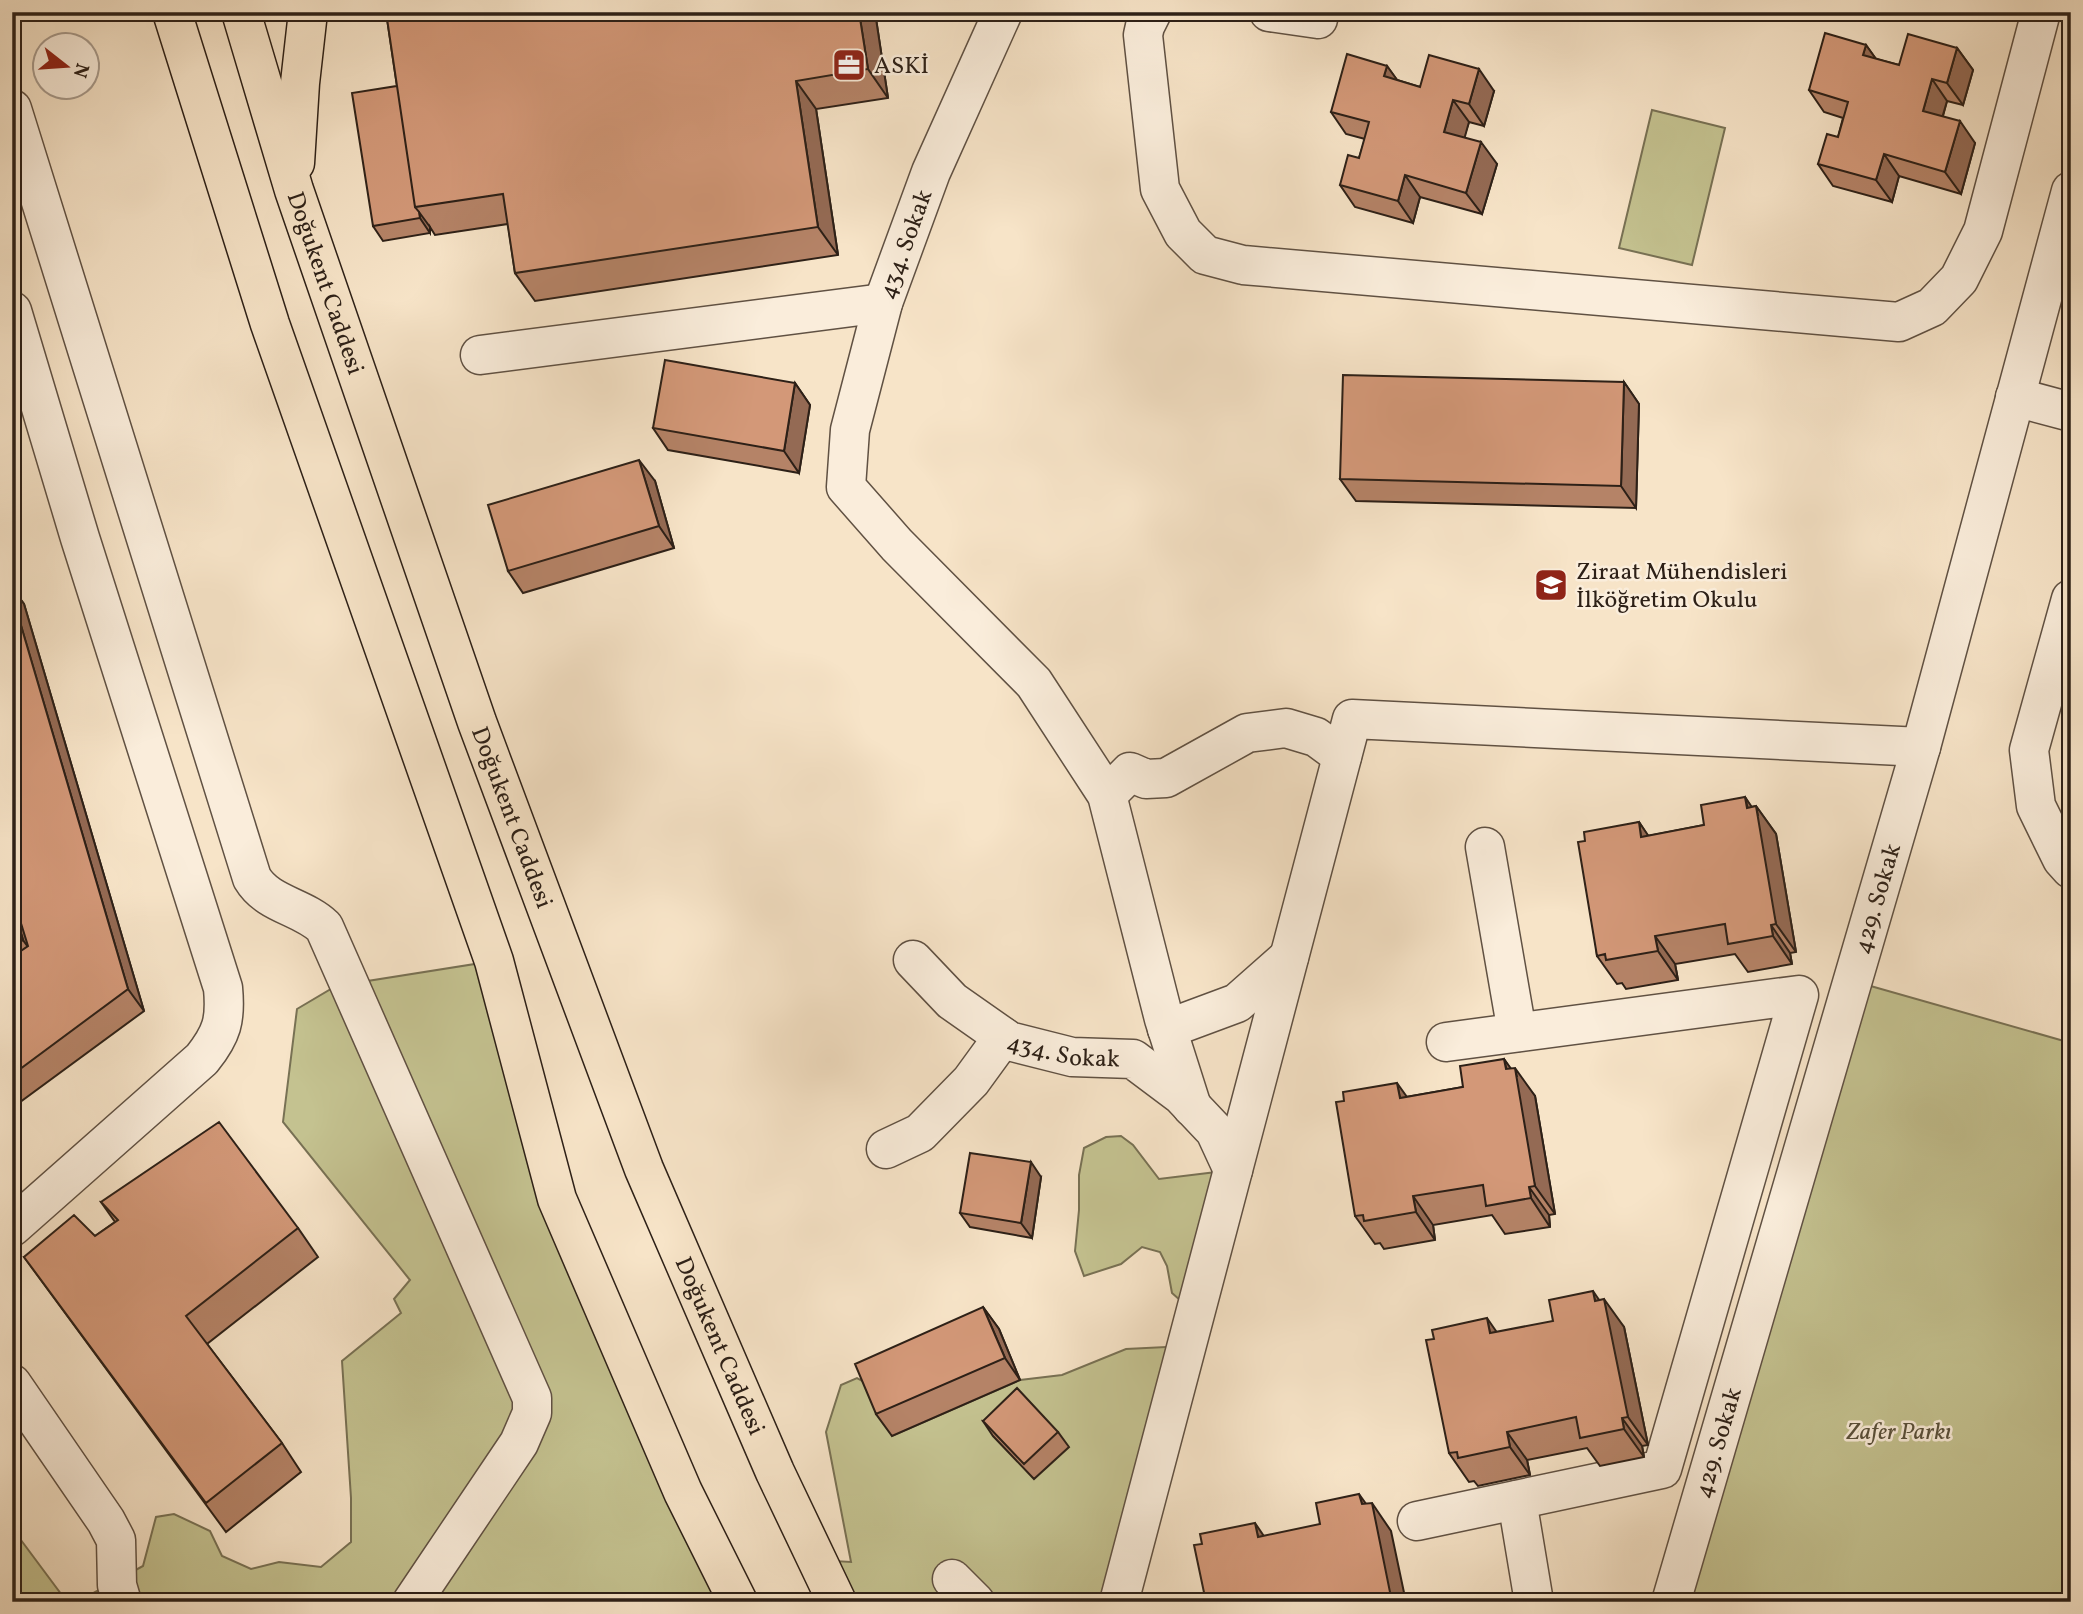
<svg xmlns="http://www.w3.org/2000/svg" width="2083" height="1614" viewBox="0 0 2083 1614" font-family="Vollkorn,serif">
	<rect width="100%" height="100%" fill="#f7e4c8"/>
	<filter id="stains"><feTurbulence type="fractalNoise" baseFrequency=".00286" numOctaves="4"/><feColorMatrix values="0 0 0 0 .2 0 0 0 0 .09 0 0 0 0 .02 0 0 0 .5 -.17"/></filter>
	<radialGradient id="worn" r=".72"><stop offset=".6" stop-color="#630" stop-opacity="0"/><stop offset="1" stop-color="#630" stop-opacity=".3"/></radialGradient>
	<!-- green -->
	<path fill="#c4c290" stroke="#787154" stroke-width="2" d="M1652 110 1725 128 1692 265 1619 248Z
		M494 961 557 1199 738 1602H77L143 1566 156 1517 174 1514 210 1531 222 1556 251 1569 279 1562 321 1567 351 1542V1498L342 1361 401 1313 394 1299 410 1280 283 1122 297 1009 336 986Z
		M1853 981 2071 1043V1602H1671Z
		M1121 1136 1133 1145 1159 1179 1233 1170 1190 1309 1172 1293 1167 1266 1160 1252 1142 1247 1121 1264 1084 1276 1075 1251 1079 1210V1175L1084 1148 1106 1137Z
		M1186 1346 1119 1602H837L817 1560 851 1562 826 1432 841 1385 857 1378 870 1385 892 1436 1020 1380 1062 1375 1126 1349Z
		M12 1528 67 1602H12Z"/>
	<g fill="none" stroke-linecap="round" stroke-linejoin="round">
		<defs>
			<g id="minor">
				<path d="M1003 12 931 172 883 303 850 430 846 487 897 545 1034 683 1107 795 1164 1019 1192 1107"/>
				<path d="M1152 12 1145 26 1143 35 1160 189 1183 233 1205 255 1243 265 1899 322 1932 307 1959 279 1983 231 2041 12"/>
				<path d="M1269 12 1318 19"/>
				<path d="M12 109 252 878C268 905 302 906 324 927L532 1398V1413L519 1443 412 1602"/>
				<path d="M12 311 80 538 223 988C226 1020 222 1034 202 1059L12 1227"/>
				<path d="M480 355 883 303"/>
				<path d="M2015 397 2071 412"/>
				<path d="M2071 599 2029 750 2036 806 2062 859 2071 869"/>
				<path d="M1107 795 1130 772 1146 779 1166 778 1247 733 1286 728 1316 737 1342 756"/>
				<path d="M1485 847 1517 1032"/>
				<path id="s1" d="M913 960 952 1001 1009 1041 1072 1057 1133 1059 1181 1095 1215 1131 1233 1170"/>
				<path d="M1167 1029 1237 1003 1289 957"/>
				<path d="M886 1149 920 1133 971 1081 1003 1037"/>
				<path d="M12 1384 106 1521 116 1540 117 1585 122 1602"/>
				<path d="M1517 1500 1534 1602"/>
				<path d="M1417 1521 1662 1469 1799 995 1446 1042"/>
				<path d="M952 1579 975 1602"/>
				<path d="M1119 1602 1352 719 1921 747"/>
				<path id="s2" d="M1671 1602 1921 747 2071 191"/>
			</g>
			<g id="major">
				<path d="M172 12 270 324 494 961 557 1199 683 1492 738 1602"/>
				<path id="s3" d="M241 12 294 190 477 722 644 1169 775 1472 837 1602"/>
				<path d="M295 163 300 83 308 12"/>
			</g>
		</defs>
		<!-- minor casing -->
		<use href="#minor" stroke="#605143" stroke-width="41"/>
		<!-- major casing -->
		<use href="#major" stroke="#2d2017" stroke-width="41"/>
		<!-- minor -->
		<use href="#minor" stroke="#faeddb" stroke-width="38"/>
		<!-- major -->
		<use href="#major" stroke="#f7e4c8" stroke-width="38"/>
	</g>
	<!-- wall -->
	<path fill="#b58367" stroke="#2d2017" stroke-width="2" d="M386 12H875L888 98 816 109 838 255 535 301 515 273 508 224 435 235 430 227V233L383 241 373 226 397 86Z
		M1866 45 1876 59 1899 65 1957 48 1973 70 1963 105 1947 101 1943 116 1975 143 1961 194 1899 176 1892 202 1833 186 1818 164 1838 137 1843 118 1824 112 1809 90Z
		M1387 66 1397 80 1420 87 1494 91 1484 126 1469 122 1464 137 1497 164 1482 214 1420 197 1413 223 1355 207 1340 185 1359 158 1365 139 1346 134 1331 112Z
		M1624 382 1639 404 1636 508 1356 501 1340 479Z
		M795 383 810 405 799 473 668 450 653 428Z
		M655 481 674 548 523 593 508 571Z
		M12 588 24 604 144 1011 12 1108Z
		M1745 797 1751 807 1756 806 1776 834 1796 952 1790 953 1792 964 1748 972 1735 954 1675 964 1678 980 1626 989 1622 983 1617 984 1597 956 1585 841 1639 822 1648 836 1704 825Z
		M1504 1059 1510 1068 1535 1096 1555 1214 1549 1215 1550 1227 1505 1234 1492 1215 1433 1225 1435 1240 1384 1249 1380 1243 1375 1244 1355 1216 1407 1097 1463 1087Z
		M1041 1177 1032 1238 970 1227 960 1213Z
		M101 1202 298 1228 318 1257 207 1344 282 1443 301 1472 226 1532 24 1257 95 1236 115 1222Z
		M1599 1300 1624 1327 1648 1445 1642 1446 1644 1457 1600 1466 1587 1448 1527 1460 1530 1475 1478 1486 1474 1481 1469 1482 1449 1453 1553 1321Z
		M983 1307 999 1329 1020 1380 892 1436 876 1414Z
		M983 1421 1058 1432 1069 1447 1034 1479 993 1436Z"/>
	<!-- shaded-wall -->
	<path fill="#946a54" stroke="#2d2017" stroke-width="2" d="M859 12H875L888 98 868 69Z
		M1866 45 1881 66 1863 55Z
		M1957 48 1973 70 1963 105 1947 83Z
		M1387 66 1403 88 1384 76Z
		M1479 69 1494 91 1484 126 1469 104Z
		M1932 79 1947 101 1938 132 1923 111Z
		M796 81 816 109 838 255 818 227Z
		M1453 100 1469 122 1460 154 1444 132Z
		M1960 121 1975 143 1961 194 1945 172Z
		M1481 142 1497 164 1482 214 1466 193Z
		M1884 154 1899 176 1892 202 1876 180Z
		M1405 175 1420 197 1413 223 1398 201Z
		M419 212 430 227V233L420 218Z
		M1624 382 1639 404 1636 508 1621 486Z
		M795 383 810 405 799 473 784 451Z
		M639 460 655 481 674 548 659 526Z
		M12 588 24 604 144 1011 128 989 12 595Z
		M1745 797 1758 816 1756 806 1776 834 1796 952 1776 924Z
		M1639 822 1658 850 1641 837Z
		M12 864 43 968 23 940 12 903Z
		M1771 925 1790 953 1792 964 1773 936Z
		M1655 936 1675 964 1678 980 1658 951Z
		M1504 1059 1517 1077 1515 1068 1535 1096 1555 1214 1535 1186Z
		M1397 1083 1417 1111 1400 1098Z
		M1031 1162 1041 1177 1032 1238 1021 1223Z
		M1529 1187 1549 1215 1550 1227 1531 1198Z
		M1413 1196 1433 1225 1435 1240 1416 1212Z
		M1593 1291 1606 1310 1604 1299 1624 1327 1648 1445 1628 1417 1595 1301Z
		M983 1307 999 1329 1020 1380 1005 1358Z
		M1487 1318 1507 1347 1490 1333Z
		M1622 1418 1642 1446 1644 1457 1624 1429Z
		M1507 1432 1527 1460 1530 1475 1510 1447Z
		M1359 1494 1374 1515 1372 1503 1391 1531 1406 1602H1392Z
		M1255 1523 1274 1551 1258 1537Z"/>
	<!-- building -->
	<path fill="#d39878" stroke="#2d2017" stroke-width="2" d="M386 12H859L868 69 796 81 818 227 515 273 503 194 415 207Z
		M1825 33 1866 45 1863 55 1899 65 1908 34 1957 48 1947 83 1932 79 1923 111 1960 121 1945 172 1884 154 1876 180 1818 164 1827 134 1838 137 1848 102 1809 90Z
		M1347 54 1387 66 1384 76 1420 87 1429 55 1479 69 1469 104 1453 100 1444 132 1481 142 1466 193 1405 175 1398 201 1340 185 1348 155 1359 158 1369 122 1331 112Z
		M397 86 415 207 419 212 420 218 373 226 352 93Z
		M665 360 795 383 784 451 653 428Z
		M1343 375 1624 382 1621 486 1340 479Z
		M639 460 659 526 508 571 488 505Z
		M12 595 128 989 12 1075V957L28 946 12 894Z
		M1745 797 1747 808 1756 806 1776 924 1771 925 1773 936 1728 944 1725 924 1655 936 1658 951 1606 960 1605 954 1597 956 1578 842 1585 841 1584 832 1639 822 1641 837 1704 825 1701 805Z
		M12 903 23 940 12 947Z
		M1504 1059 1506 1069 1515 1068 1535 1186 1529 1187 1531 1198 1486 1206 1483 1185 1413 1196 1416 1212 1364 1221 1363 1215 1355 1216 1336 1102 1344 1101 1343 1092 1397 1083 1400 1098 1463 1087 1460 1066Z
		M219 1122 298 1228 186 1316 282 1443 206 1503 24 1257 74 1215 95 1236 118 1220 101 1202Z
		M970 1153 1031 1162 1021 1223 960 1213Z
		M1593 1291 1595 1301 1604 1299 1628 1417 1622 1418 1624 1429 1580 1438 1576 1417 1507 1432 1510 1447 1458 1458 1457 1452 1449 1453 1426 1340 1434 1339 1432 1330 1487 1318 1490 1333 1553 1321 1549 1300Z
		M983 1307 1005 1358 876 1414 855 1364Z
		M1017 1388 1058 1432 1024 1464 983 1421Z
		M1359 1494 1362 1504 1372 1503 1392 1602H1206L1194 1545 1202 1544 1200 1534 1255 1523 1258 1537 1320 1524 1316 1503Z"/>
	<!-- icons -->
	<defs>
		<symbol id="office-square" viewBox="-11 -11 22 22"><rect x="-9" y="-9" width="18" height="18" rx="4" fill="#8f2418" stroke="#faeddb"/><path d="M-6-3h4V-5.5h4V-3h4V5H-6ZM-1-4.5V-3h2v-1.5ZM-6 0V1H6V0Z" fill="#fff"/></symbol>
		<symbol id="school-square" viewBox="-11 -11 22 22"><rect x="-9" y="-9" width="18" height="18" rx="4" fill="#8f2418" stroke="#faeddb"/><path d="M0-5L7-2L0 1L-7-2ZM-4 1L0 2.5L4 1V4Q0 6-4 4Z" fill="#fff"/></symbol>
	</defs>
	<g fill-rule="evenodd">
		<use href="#office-square" x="830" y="46" width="38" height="38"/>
		<use href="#school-square" x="1532" y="566" width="38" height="38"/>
	</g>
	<g text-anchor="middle" stroke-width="5" stroke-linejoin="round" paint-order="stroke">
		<!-- poi labels -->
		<g font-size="24" fill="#2d2017" stroke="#faeddb" text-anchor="start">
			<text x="874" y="73">ASKİ</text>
			<text x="1576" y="579">Ziraat Mühendisleri<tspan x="1576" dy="28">İlköğretim Okulu</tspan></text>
		</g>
		<!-- street labels -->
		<g font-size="24" fill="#2d2017" stroke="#faeddb">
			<text transform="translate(905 244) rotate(-70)" y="8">434. Sokak</text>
			<text dy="8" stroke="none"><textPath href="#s3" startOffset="284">Doğukent Caddesi</textPath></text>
			<text dy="8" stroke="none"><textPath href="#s3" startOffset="850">Doğukent Caddesi</textPath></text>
			<text dy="8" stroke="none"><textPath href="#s2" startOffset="733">429. Sokak</textPath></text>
			<text dy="8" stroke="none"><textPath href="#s1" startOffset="182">434. Sokak</textPath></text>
			<text dy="8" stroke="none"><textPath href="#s3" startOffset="1418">Doğukent Caddesi</textPath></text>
			<text dy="8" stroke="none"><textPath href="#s2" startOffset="166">429. Sokak</textPath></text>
		</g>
		<!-- park labels -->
		<g font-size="24" font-style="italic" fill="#5a513b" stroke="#faeddb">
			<text x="1899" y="1439">Zafer Parkı</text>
		</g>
	</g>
	<!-- margin -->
	<rect width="2083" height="1614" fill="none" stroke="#f7e4c8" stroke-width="42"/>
	<rect x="14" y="14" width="2055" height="1586" fill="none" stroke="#2d2017" stroke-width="3.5"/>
	<rect x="21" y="21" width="2041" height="1572" fill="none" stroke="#2d2017" stroke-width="2"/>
	<!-- north arrow -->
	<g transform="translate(66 66) rotate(107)"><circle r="33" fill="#faeddb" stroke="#a89b8d" stroke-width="2"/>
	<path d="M0-5L12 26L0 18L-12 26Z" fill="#8f2418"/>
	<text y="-10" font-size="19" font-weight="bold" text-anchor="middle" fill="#2d2017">N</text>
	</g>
	<rect width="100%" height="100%" filter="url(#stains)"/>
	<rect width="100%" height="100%" fill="url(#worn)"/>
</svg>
